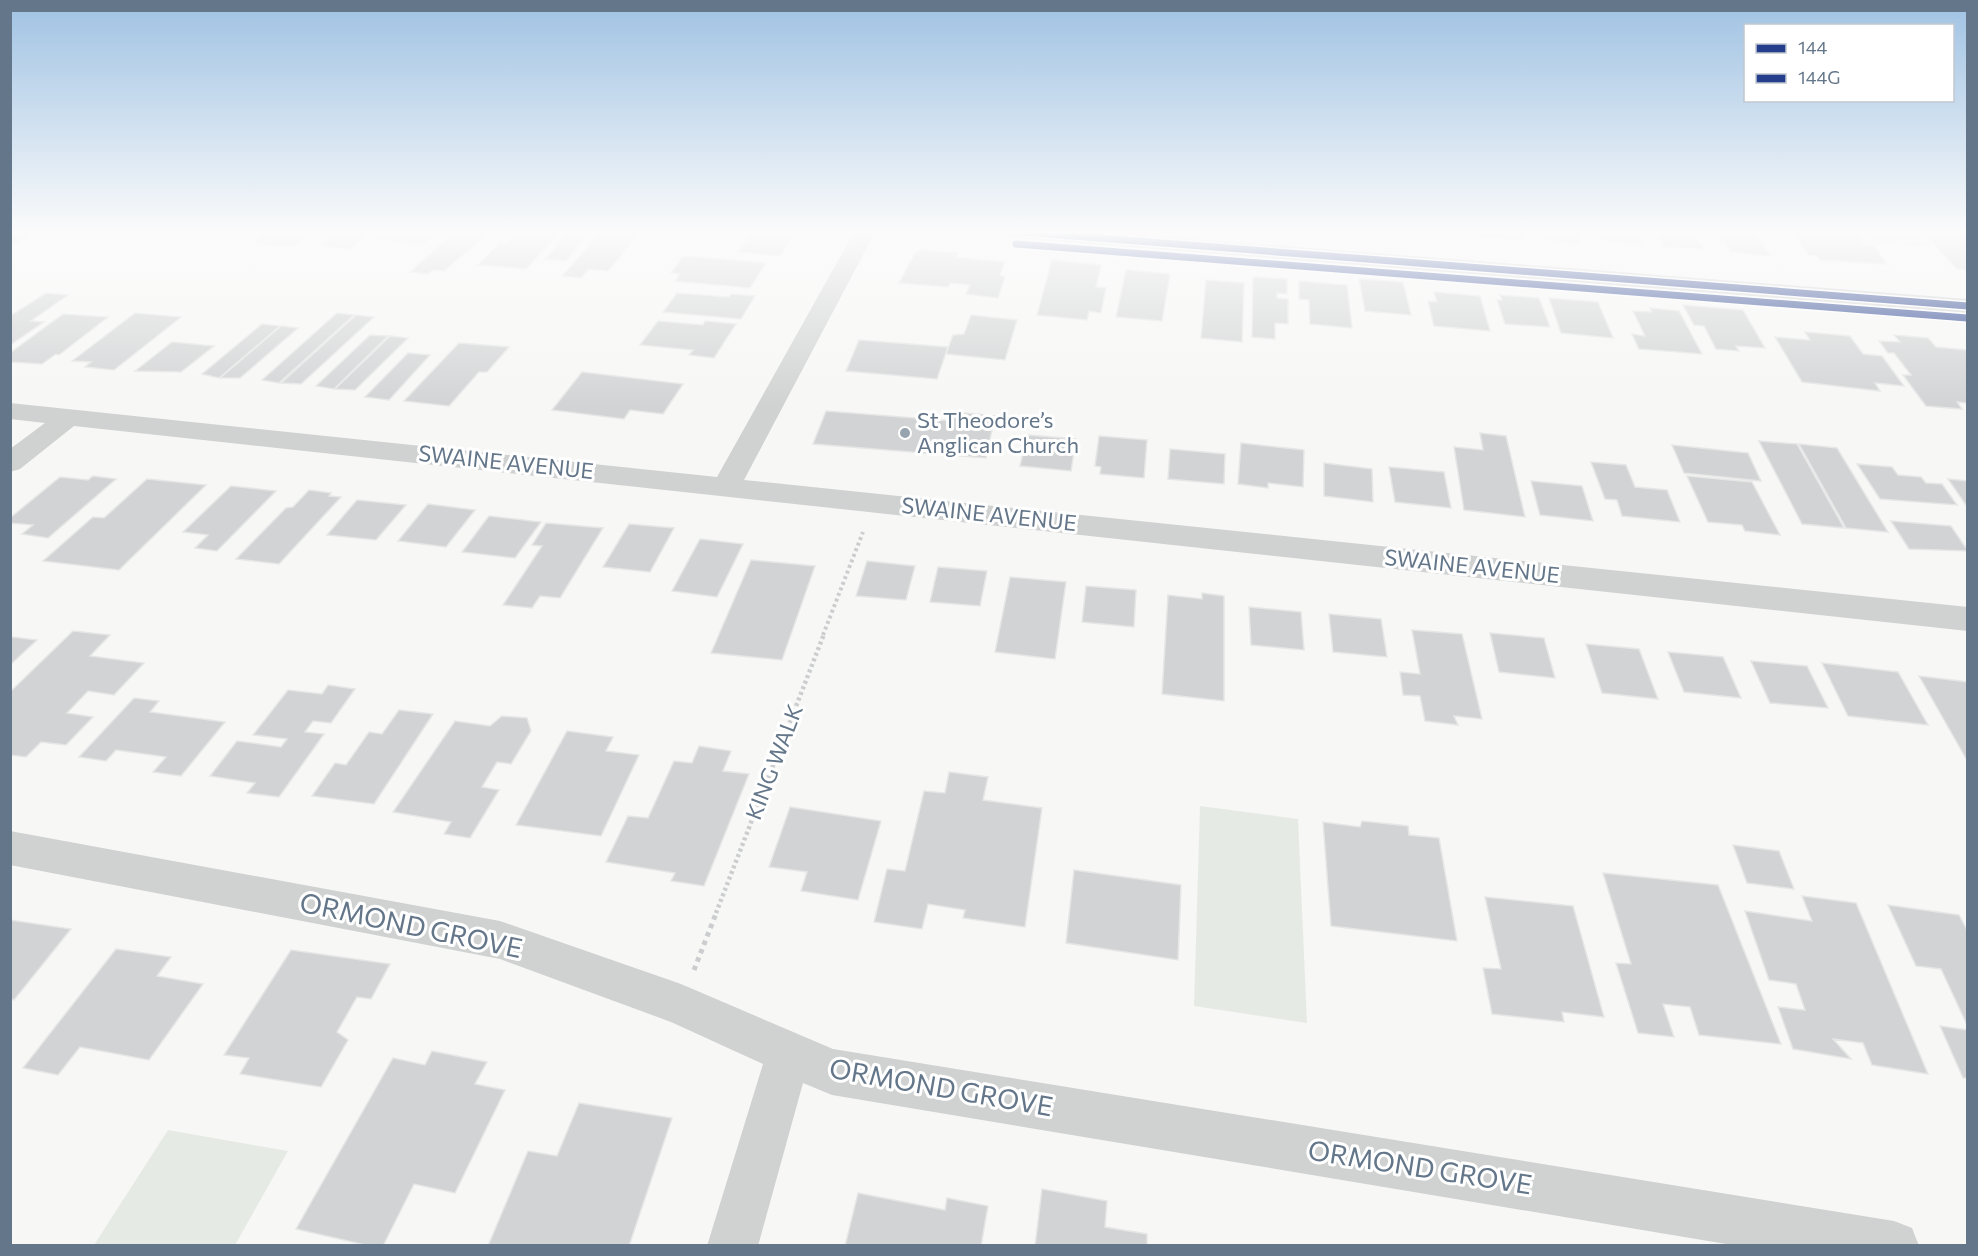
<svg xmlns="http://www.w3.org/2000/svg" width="1978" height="1256" viewBox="0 0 1978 1256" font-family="Commissioner,sans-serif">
	<rect width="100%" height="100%" fill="#f7f7f6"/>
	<!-- green -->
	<path fill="#e6eae4" d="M1861 232H1917L1930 247 1869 243Z
		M1200 806 1298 819 1307 1023 1194 1006Z
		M168 1130 288 1151 235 1245H94Z"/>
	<!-- building -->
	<path fill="#d2d3d4" stroke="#e6e6e6" stroke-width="1.5" d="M313 232 293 247 251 243 265 233Z
		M327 232H370L350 249 319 245 331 236 323 235Z
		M387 232H437L424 244 378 240Z
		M455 232H490L444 271 433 270 428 274 410 272Z
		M521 232H560L526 269 478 265 500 242 506 243Z
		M569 232H589L566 261 545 259Z
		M601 232H640L608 271 589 269 581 278 562 276Z
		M753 232H763L793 235 780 256 739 252Z
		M1479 232H1533L1534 236 1521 235 1523 240 1480 237Z
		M1542 232H1577L1581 244 1544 240Z
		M1599 232H1637L1643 244 1603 241Z
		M1656 232H1693L1704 249 1664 247Z
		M1718 232H1755L1771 256 1731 252Z
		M1793 232H1855L1865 245H1873L1887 264 1820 260 1817 256 1808 255Z
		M1923 232H1968V270L1957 269Z
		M921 250 958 253 956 257 1005 262 1000 275 1005 277 998 298 966 294 970 285 950 283 948 287 899 283 915 253Z
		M683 256 766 263 750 288 675 281 680 274 671 273Z
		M1052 260 1101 265 1096 287 1106 288 1101 313 1089 311 1087 320 1037 315Z
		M1126 270 1170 274 1162 321 1116 317Z
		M1253 277 1287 279V294L1277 293V298L1288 299V324L1275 323V339L1252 337Z
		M1359 279 1403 282 1411 315 1365 311Z
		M1206 280 1244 283 1242 342 1201 338Z
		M1299 281 1347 285 1352 328 1310 324 1309 300 1299 299Z
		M1434 292 1480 296 1490 331 1434 326 1428 301 1437 302Z
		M46 293 68 295 31 321 44 322 10 345V316Z
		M677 293 729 297 731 294 755 296 741 319 663 312Z
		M1500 295 1539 298 1550 327 1505 324 1497 300H1502Z
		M1549 298 1598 302 1613 338 1561 333Z
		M1683 305 1743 310 1765 348 1736 346 1739 351 1716 349 1704 326 1694 325Z
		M1650 308 1679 311 1702 354 1639 349 1632 334 1645 336 1633 311 1652 312Z
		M135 313 181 317 114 370 85 367 91 362 72 361Z
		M337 313 354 315 279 383 262 380Z
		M63 314 108 317 59 355 56 354 42 364 10 362V353Z
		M356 315 374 317 301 384 281 383Z
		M971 315 1017 320 1005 360 946 354 953 335 964 334Z
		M658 321 703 325 705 321 736 324 714 358 689 355 693 350 640 345Z
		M262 324 280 326 219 378 202 374Z
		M281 326 298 328 240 378H220Z
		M1805 332 1850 336 1863 354 1882 356 1904 386 1875 383 1880 391 1802 382 1775 337 1810 340Z
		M370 335 388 336 334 389 316 386Z
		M1894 335 1928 338 1936 347 1967 350 1968 403 1957 402 1962 409 1926 406 1903 375H1911L1894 353H1888L1879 341 1900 342Z
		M390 336 408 338 355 390 335 389Z
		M859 340 948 347 937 379 846 371Z
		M172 342 214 346 181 372 135 371Z
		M459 343 509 347 487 372H479L449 406 404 401Z
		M408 353 430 355 389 400 365 397Z
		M582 372 683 384 663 414 630 410 624 419 552 410Z
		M826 411 952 421 954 412 995 416 986 458 813 444Z
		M1480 433 1506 436 1525 517 1464 510 1454 447 1483 450Z
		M1027 435 1076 439 1071 471 1020 466Z
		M1099 436 1147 440 1144 478 1100 474 1101 467 1095 466Z
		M1759 441 1797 444 1844 528 1802 524Z
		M1241 443 1304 450 1303 487 1268 483V488L1238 484Z
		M1799 444 1837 448 1888 532 1846 528Z
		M1672 445 1748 453 1761 481 1684 473Z
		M1170 449 1225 454 1224 484 1168 479Z
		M1591 462 1626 465 1635 487 1667 490 1680 522 1622 516 1617 500 1605 499Z
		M1324 463 1372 469 1373 502 1324 496Z
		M1857 464 1892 467 1898 475 1921 477 1926 483 1942 484 1957 505 1880 499Z
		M1389 467 1444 472 1451 508 1395 502Z
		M93 476 116 479 48 538 22 534 33 525 10 523V518L60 477 88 480Z
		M1687 476 1752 482 1780 535 1745 531 1742 525 1708 522Z
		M147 479 206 485 119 570 43 561 93 517 104 518Z
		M1948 479 1968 481V508Z
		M1531 481 1582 486 1593 521 1540 515Z
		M231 486 276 491 217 551 195 548 208 535 183 532Z
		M309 490 331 493 329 496 341 497 279 564 236 559 286 508 293 507Z
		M357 500 406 505 376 540 327 535Z
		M428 504 475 510 446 547 398 541Z
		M489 516 541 522 515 558 462 552Z
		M1891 521 1951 526 1968 551 1909 549Z
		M546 523 603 528 560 598 540 596 532 608 503 605 542 546 532 545Z
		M629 524 674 528 650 572 603 567Z
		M700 539 743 544 717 597 672 591Z
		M751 560 815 566 782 660 711 653Z
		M867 561 915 566 906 600 856 596Z
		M938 567 987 571 980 606 930 602Z
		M1010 577 1066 582 1055 659 995 652Z
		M1086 586 1136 590 1134 627 1082 622Z
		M1202 593 1224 596V701L1162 694 1168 595 1202 599Z
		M1249 607 1301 612 1304 650 1251 645Z
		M1329 614 1381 619 1387 657 1333 652Z
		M1412 630 1462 634 1482 719 1454 716 1458 725 1425 721 1420 696 1403 695 1400 672 1420 674Z
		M73 631 110 635 90 656 144 663 114 695 88 691 67 713 93 717 66 745 41 742 26 757 10 755V692Z
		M1490 633 1544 638 1555 678 1499 672Z
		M12 637 37 640 10 665V639Z
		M1586 644 1639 649 1658 699 1602 693Z
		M1668 652 1723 657 1741 698 1684 692Z
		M1751 661 1807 666 1828 708 1770 703Z
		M1822 663 1898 672 1928 725 1848 716Z
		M1919 676 1968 682V762Z
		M328 685 355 689 331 723 313 721 305 732 324 734 279 797 247 793 255 783 210 776 237 741 281 747 287 739 253 735 288 690 322 694Z
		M134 698 159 701 150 712 225 722 181 776 153 772 166 757 116 750 106 761 79 757Z
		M399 710 433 714 374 804 312 796 335 763 346 765 369 732 382 734Z
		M502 716 527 718 531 731 511 764 497 762 482 787 499 790 470 838 444 834 451 822 393 812 455 721 490 726Z
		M567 731 613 737 606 751 639 755 601 836 516 825Z
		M699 746 731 751 723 771 749 774 704 886 671 881 675 873 606 862 628 816 648 818 674 761 692 763Z
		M949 772 988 777 983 800 1042 808 1025 927 963 918 965 910 928 904 922 929 874 922 887 869 905 871 924 791 945 793Z
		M790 807 881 821 858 900 801 891 807 872 769 867Z
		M1362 821 1408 826 1409 835 1439 838 1457 941 1331 926 1323 822 1360 827Z
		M1733 845 1779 851 1794 889 1747 883Z
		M1074 870 1181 885 1178 960 1066 943Z
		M1603 873 1718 885 1781 1044 1699 1035 1690 1007 1663 1004 1674 1037 1638 1033 1616 963 1631 964Z
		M1802 896 1856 903 1928 1074 1872 1065 1863 1043 1833 1039 1851 1059 1793 1049 1778 1007 1805 1010 1796 984 1769 980 1745 911 1812 921Z
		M1485 897 1573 906 1604 1017 1562 1012 1564 1022 1492 1014 1483 968 1501 969Z
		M1888 905 1959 915 1968 932V1027L1941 969 1916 966Z
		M10 920 71 929 14 1000 10 999Z
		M116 949 171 957 157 976 203 984 149 1060 80 1047 58 1075 23 1068Z
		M291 950 390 964 371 999 357 997 337 1032 348 1040 321 1087 240 1074 249 1058 224 1055Z
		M1940 1026 1968 1030V1078H1963Z
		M432 1051 487 1062 475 1084 505 1090 455 1193 414 1184 383 1246H370L296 1229 393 1058 425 1065Z
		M579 1103 672 1118 629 1246H488L528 1151 557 1156Z
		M1042 1189 1107 1201 1105 1227 1147 1234V1246H1035Z
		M858 1193 945 1210 947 1198 988 1206 981 1246H845Z"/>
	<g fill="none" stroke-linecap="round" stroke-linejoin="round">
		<!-- path-far2 -->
		<path stroke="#cccdcf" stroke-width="4" stroke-dasharray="3 3" stroke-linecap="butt" d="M823 635 863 532"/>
		<!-- path-far1 -->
		<path stroke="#cccdcf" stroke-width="4.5" stroke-dasharray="3 3" stroke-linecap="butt" d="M716 913 824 634"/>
		<!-- path -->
		<path stroke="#cccdcf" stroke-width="5" stroke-dasharray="4.5 4.5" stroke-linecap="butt" d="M694 970 717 911"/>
		<!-- minor -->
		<path fill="#d0d1d1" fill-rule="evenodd" d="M10 232H31L18 244 10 245Z
			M854 232H870L873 236 744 480 1968 607V631L74 426 20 469 10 472V449L45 423 10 419V403L717 477Z
			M1007 232H1105L1968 299V313L1017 238 1009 237Z
			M10 831 500 921 681 984 833 1049 1894 1221 1912 1228 1919 1246H1738L832 1095 803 1083 758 1246H707L763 1064 671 1022 500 959 10 865Z"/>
		<defs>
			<path id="bus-1" d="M1022 232 1968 306"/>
			<path id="bus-2" d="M1016 244 1967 318"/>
		</defs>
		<!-- bus-1 casing -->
		<use href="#bus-1" stroke="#fff" stroke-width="10"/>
		<!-- bus-2 casing -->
		<use href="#bus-2" stroke="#fff" stroke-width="10"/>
		<!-- bus-1 -->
		<use href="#bus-1" stroke="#243e8c" stroke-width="7"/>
		<!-- bus-2 -->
		<use href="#bus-2" stroke="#243e8c" stroke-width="7"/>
	</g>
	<!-- sky -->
	<linearGradient id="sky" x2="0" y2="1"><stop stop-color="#9fc2e3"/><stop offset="0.57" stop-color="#fbfbfb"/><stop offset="1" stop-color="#fbfbfb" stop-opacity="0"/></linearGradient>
	<rect width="1978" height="408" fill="url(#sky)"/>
	<!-- markers -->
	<circle fill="#97a3af" stroke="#fff" stroke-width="2" cx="905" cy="433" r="6"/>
	<g text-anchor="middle" stroke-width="6" stroke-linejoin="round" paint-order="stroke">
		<!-- poi labels -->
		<g font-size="22" fill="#647689" stroke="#fff" text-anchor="start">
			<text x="917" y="428">St Theodore’s<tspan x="917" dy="25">Anglican Church</tspan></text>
		</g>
		<!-- street labels -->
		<g font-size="22" fill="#647689" stroke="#fff">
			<text transform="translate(506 462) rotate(6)" y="8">SWAINE AVENUE</text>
			<text transform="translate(989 514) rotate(6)" y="8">SWAINE AVENUE</text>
			<text transform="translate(1472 566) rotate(6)" y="8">SWAINE AVENUE</text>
			<text transform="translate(774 762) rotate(-69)" y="8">KING WALK</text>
		</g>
		<!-- near-street labels -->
		<g font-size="27" fill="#647689" stroke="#fff">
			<text transform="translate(411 926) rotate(12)" y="9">ORMOND GROVE</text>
			<text transform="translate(941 1088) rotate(10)" y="9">ORMOND GROVE</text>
			<text transform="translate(1420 1168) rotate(9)" y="9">ORMOND GROVE</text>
		</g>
	</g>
	<!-- border -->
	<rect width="1978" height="1256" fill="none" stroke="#647689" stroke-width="24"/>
	<!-- legend -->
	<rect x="1744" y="24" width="210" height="78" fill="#ffffff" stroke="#c1c8d0" stroke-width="1.5"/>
	<rect x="1756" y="44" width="30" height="9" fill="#243e8c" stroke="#c1c8d0" stroke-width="1.5"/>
	<text x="1798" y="54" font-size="18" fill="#647689">144</text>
	<rect x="1756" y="74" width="30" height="9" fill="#243e8c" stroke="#c1c8d0" stroke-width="1.5"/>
	<text x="1798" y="84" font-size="18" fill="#647689">144G</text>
</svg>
